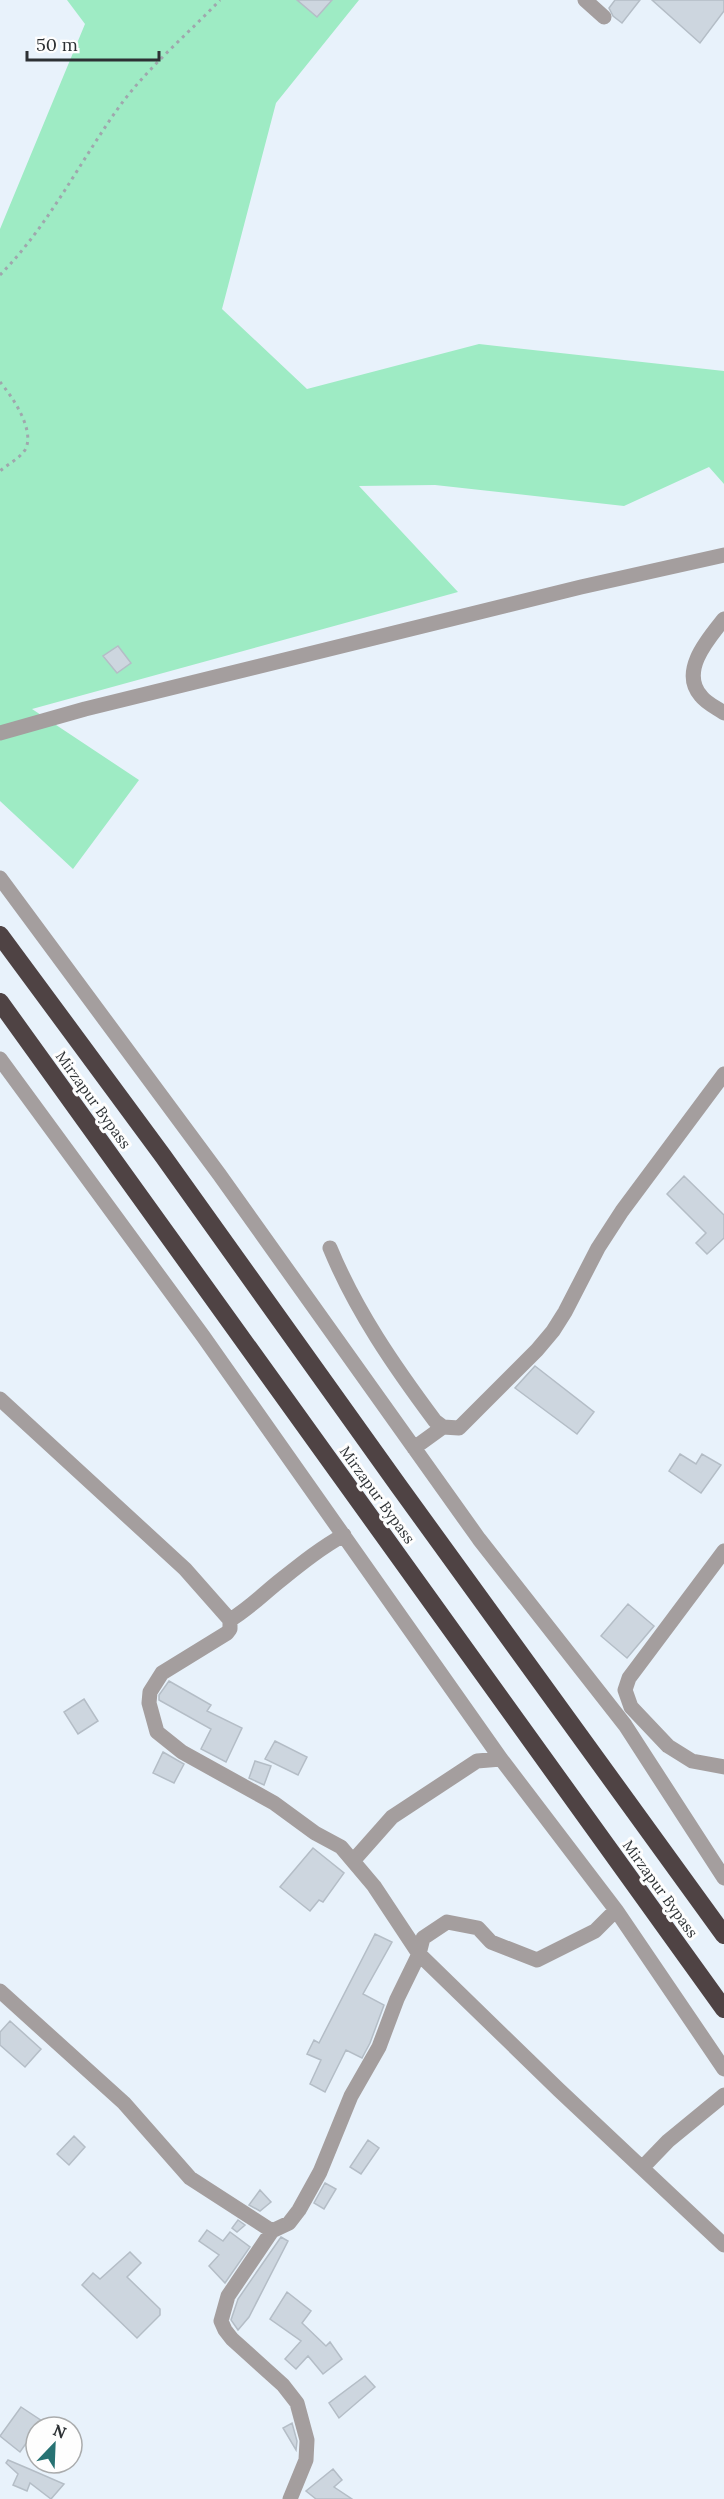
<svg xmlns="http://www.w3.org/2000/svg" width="724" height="2499" viewBox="0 0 724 2499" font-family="Lora,serif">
	<rect width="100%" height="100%" fill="#e8f2fb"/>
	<!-- green -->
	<path fill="#9eebc4" d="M67 0H359L276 103 222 309 307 389 479 344 724 371V484L709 467 624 506 435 485 359 486 458 592 32 709 139 780 73 869 0 801V229L85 24Z"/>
	<!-- building -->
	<path fill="#cdd6df" stroke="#b4bdc6" stroke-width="1.5" d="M297 0H332L317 17Z
		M615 0H640L622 23 613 16 609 8Z
		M652 0H724V11L700 43Z
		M118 646 131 663 117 673 103 656Z
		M684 1176 724 1215V1238L707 1254 696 1243 706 1233 667 1194Z
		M535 1366 594 1412 577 1434 515 1388Z
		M680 1454 696 1464 702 1454 721 1465 701 1493 669 1471Z
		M628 1604 654 1626 627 1658 601 1636Z
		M169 1681 211 1705 207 1711 242 1728 226 1762 201 1749 211 1729 159 1700V1695Z
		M84 1699 98 1721 78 1734 64 1712Z
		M275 1741 307 1757 298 1775 265 1759Z
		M163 1752 184 1764 174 1783 153 1773Z
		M255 1761 271 1766 264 1785 249 1778Z
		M313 1848 344 1873 323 1902 319 1900 310 1911 280 1887Z
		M375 1934 392 1942 363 1994 384 2005 370 2043 362 2058 346 2050 325 2092 310 2084 321 2060 307 2054 314 2040 319 2043Z
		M10 2021 41 2049 25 2067 0 2045V2032Z
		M74 2136 85 2147 69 2165 57 2154Z
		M368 2140 379 2148 361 2174 350 2167Z
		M325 2183 336 2189 324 2209 314 2203Z
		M260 2190 271 2202 260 2211 249 2205Z
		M238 2220 245 2225 237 2232 232 2228Z
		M207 2230 223 2241 230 2232 250 2247 225 2283 209 2266 219 2255 199 2241Z
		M281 2237 288 2241 249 2317 238 2330 231 2320 238 2299Z
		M130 2252 141 2263 127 2277 160 2309V2315L137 2338 82 2285 93 2273 100 2279Z
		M287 2292 311 2311 302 2323 326 2346 330 2342 342 2359 323 2374 308 2356 296 2369 285 2359 301 2341 270 2319Z
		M365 2376 375 2387 339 2418 329 2403Z
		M21 2407 42 2421 20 2452 0 2436Z
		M292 2423 297 2441 296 2450 283 2428Z
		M8 2460 27 2468 64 2484 51 2499 30 2483 27 2491 13 2485 18 2474 6 2463Z
		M333 2469 342 2480 334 2487 352 2499H316L306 2491Z"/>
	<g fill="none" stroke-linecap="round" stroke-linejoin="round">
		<!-- path -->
		<path stroke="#9fa7ad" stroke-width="3" stroke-dasharray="3 4.5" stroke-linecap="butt" d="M0 275C49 225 79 163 119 107 148 67 187 35 220 0
			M0 382C12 396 36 431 25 450 19 459 8 464 0 471"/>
		<!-- minor -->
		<path stroke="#a49e9e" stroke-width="15" d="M585 0 604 17
			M724 619C709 638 679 671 701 696 706 703 717 708 724 713
			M0 733 85 709 581 587 724 555
			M0 878 219 1174 479 1539 625 1725 724 1878
			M0 1059 203 1336 501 1759 616 1910 724 2069
			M330 1248C356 1311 394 1366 435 1421L443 1427 459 1428 537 1350 553 1331 565 1312 598 1248 622 1211 724 1074
			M0 1399 185 1569 230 1620V1629L227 1633 162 1673 150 1692 149 1703 157 1732 182 1752 274 1803 315 1833 341 1847 374 1886 419 1954 559 2090 724 2245
			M414 1448 443 1427
			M724 1551 629 1678 625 1690 631 1707 668 1746 692 1761 724 1767
			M230 1620C250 1608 264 1593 282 1579 302 1563 322 1547 344 1535
			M353 1861 392 1817 477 1761 501 1759
			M0 1991 124 2103 190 2178 272 2231
			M642 2168 668 2141 724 2095
			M290 2499 306 2460 307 2440 297 2403 283 2385 232 2339 225 2330 221 2321 228 2296 272 2231 289 2223 299 2210 320 2172 351 2096 379 2047 397 1999 419 1954 423 1938 447 1922 478 1928 491 1942 537 1960 595 1931 616 1910"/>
		<!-- highway -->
		<path stroke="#4f4344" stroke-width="18" d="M0 935 163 1156 398 1485 724 1935
			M0 1002 724 2009"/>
	</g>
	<g text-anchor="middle" stroke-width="6" stroke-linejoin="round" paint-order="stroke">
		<!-- street labels -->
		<g font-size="15" fill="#2d3134" stroke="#fefefe">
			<text transform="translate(93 1100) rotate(54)" y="5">Mirzapur Bypass</text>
			<text transform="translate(377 1495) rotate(54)" y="5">Mirzapur Bypass</text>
			<text transform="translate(660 1889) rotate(54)" y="5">Mirzapur Bypass</text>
		</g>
	</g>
	<!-- north arrow -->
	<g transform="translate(54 2445) rotate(23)"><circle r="28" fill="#fefefe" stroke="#aaacad" stroke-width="1.5"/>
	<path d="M0-4.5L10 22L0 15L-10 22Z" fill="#277273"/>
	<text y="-9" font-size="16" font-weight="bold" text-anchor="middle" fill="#2d3134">N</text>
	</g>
	<!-- scale -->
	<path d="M27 51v9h132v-9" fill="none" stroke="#2d3134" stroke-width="3"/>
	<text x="36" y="51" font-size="18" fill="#2d3134" stroke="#fefefe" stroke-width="4.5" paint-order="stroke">50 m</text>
</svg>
